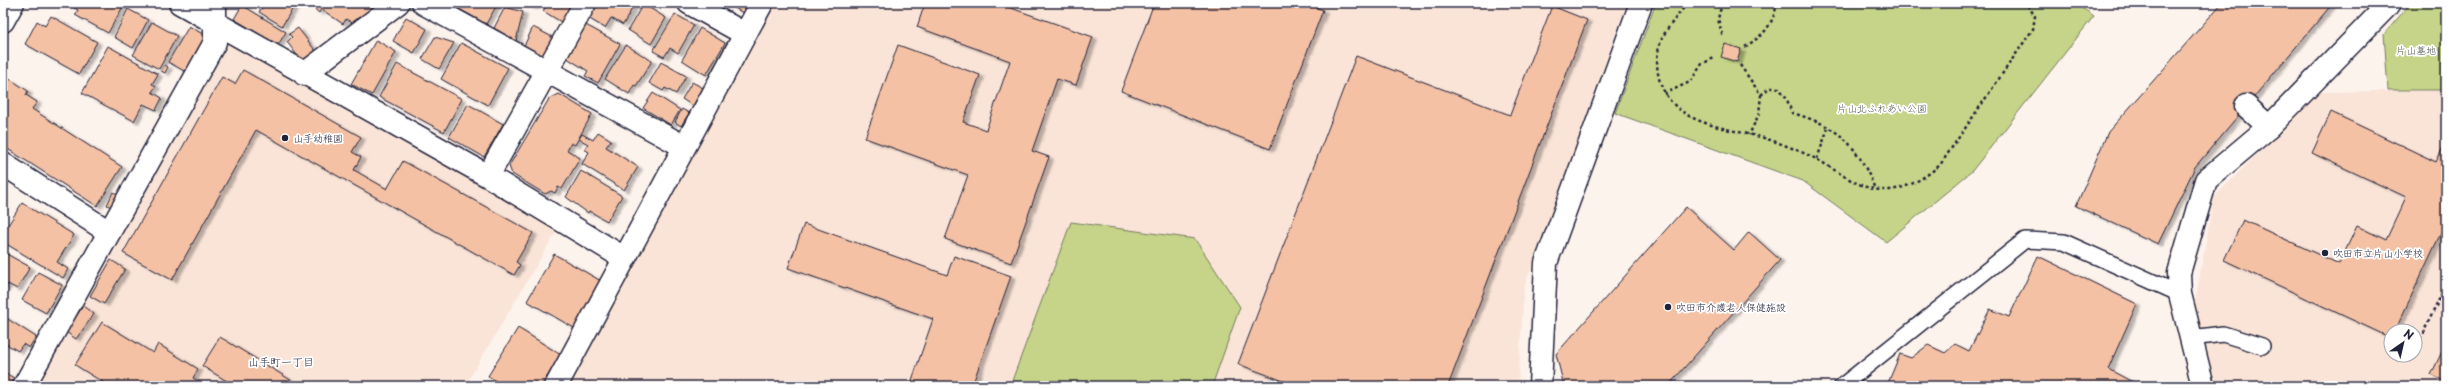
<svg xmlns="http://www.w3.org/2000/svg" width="2449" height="389" viewBox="0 0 2449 389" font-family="'Playpen Sans','Klee One',sans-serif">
	<defs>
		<filter id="shadow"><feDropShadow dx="4.5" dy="2.5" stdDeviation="1" flood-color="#0004"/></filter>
	</defs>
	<rect width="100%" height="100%" fill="#fdf3ed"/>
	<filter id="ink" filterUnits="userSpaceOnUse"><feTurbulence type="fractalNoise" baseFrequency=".025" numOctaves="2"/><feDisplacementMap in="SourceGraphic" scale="8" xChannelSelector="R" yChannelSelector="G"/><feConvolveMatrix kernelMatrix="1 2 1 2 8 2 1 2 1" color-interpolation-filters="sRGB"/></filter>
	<g filter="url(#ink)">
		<!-- built -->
		<path fill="#fae4d7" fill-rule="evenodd" d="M772 3H1627L1524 288 1518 386H565Z
			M233 44 558 229 465 386H32L223 47Z
			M2446 90V386H2216L2194 308 2214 197 2320 92ZM2391 331H2415V355H2391Z"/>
		<!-- green -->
		<path fill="#c5d488" stroke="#747b62" d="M1656 3H2075L2094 16 1972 171 1886 242 1803 181 1615 113Z
			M2411 3H2446V90H2388L2384 34Z
			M1071 222 1195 239 1240 307 1212 386H1010Z"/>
		<!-- building -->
		<path fill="#f4c1a4" stroke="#22223b" filter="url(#shadow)" d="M66 3H125L108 33 75 15 78 10Z
			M265 3H296L282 26 259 12Z
			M308 3H384L354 24 346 19 343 24 321 9 319 13Z
			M456 3H498L486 24 454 6Z
			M521 3H537L534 7Z
			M548 3H574L563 23 543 11Z
			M597 3H635L623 25 611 18 605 28 588 18Z
			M727 3H753L746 15Z
			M925 3H997L1093 37 1076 85 1057 79 1032 151 1049 157 1011 263 945 239 968 175 865 138 898 45 980 75 963 122 986 130 1010 61 917 27Z
			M1154 3H1305L1323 10 1270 149 1121 91Z
			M2222 3H2333L2195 167 2158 244 2076 206 2108 132Z
			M643 4 666 18 651 44 628 30Z
			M242 5 286 32 278 45 234 19Z
			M1552 6 1587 20 1448 386H1297L1238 364 1356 56 1510 115Z
			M505 7 523 12 516 41 494 28Z
			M128 9 148 20 133 48 114 37Z
			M675 14 694 25 678 53 670 48 664 57 653 51Z
			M51 16 97 42 79 74 25 44 37 21 45 26Z
			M406 17 427 29 414 53 393 41Z
			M152 22 177 36 159 69 133 55Z
			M586 25 620 44 598 83 585 76 588 71 567 58Z
			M189 26 206 36 186 72 168 62Z
			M533 27 556 39 545 60 523 48Z
			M298 28 318 54 310 60 300 59 287 42 292 37 289 34Z
			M700 28 725 43 706 75 682 60Z
			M435 37 454 43 439 69 422 59Z
			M376 40 396 52 372 95 351 84Z
			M461 43 508 68 488 105 441 79Z
			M1725 44 1741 49 1737 62 1721 57Z
			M626 45 652 61 636 86 634 85 629 94 605 79Z
			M108 46 158 74 152 84 156 86 152 92 162 98 156 110 143 104 134 121 82 93Z
			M661 62 686 76 676 94 665 88 663 91 649 83Z
			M397 64 462 99 444 132 379 97Z
			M165 65 168 67 165 73 161 71Z
			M243 70 361 137 352 152 361 157 354 170 387 189 403 161 533 233 516 262 520 265 514 275 256 130 172 280 123 253 222 77 235 84Z
			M10 79 28 91 26 95 37 102 32 109 122 167 97 206 3 146V90Z
			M692 82 703 88 693 106 682 99Z
			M653 93 680 110 671 125 643 108Z
			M559 94 592 114 575 145 571 143 567 150 580 158 562 189 558 187 555 193 551 191 545 194 512 174 509 166 549 99Z
			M468 104 503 124 484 157 449 137Z
			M682 109 689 113 681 126 675 122Z
			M2331 112 2436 162 2446 141V222L2395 331H2391V338L2224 260 2243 220 2339 264 2357 226 2386 240 2406 197 2312 153Z
			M598 132 611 140 606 147 638 167 624 190 582 164 589 152 584 149 588 144 579 139 582 134 593 140Z
			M581 171 622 196 607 221 589 211 588 213 566 197Z
			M113 192 119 195 113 208 107 205Z
			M22 203 74 235 57 262 68 269 63 278 3 242V233Z
			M1686 207 1734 250 1749 232 1780 260 1668 386H1564L1556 354Z
			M804 224 947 275 954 256 1011 276 972 386H910L933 319 788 268Z
			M3 252 30 267 17 289 8 284 3 291Z
			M554 254 601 281 574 328 527 301Z
			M2038 256 2137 304 2108 369 2140 386H1894L1888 383 1900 354 1911 358 1928 345 1945 353 1955 344 1969 351 1990 309 2009 317Z
			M111 260 125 269 104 304 90 296Z
			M38 272 62 285 46 313 22 300Z
			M83 306 94 314 76 339 66 332Z
			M3 316 36 337 29 348 23 344 18 351 3 342Z
			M102 322 153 353 158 344 198 369 193 378 206 386H109L75 365Z
			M518 328 561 355 541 386H504L488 376Z
			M220 337 294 382 292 386H235L202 366Z
			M2446 343V382L2431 375Z
			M3 372 14 378 10 386 3 385Z"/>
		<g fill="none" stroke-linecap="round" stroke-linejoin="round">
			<defs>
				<path id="lane" d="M2191 338 2223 334 2262 346
					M1842 386 2025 240 2064 242 2180 294"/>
				<path id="street" d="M180 3 488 176 624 258
					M423 3 683 146
					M689 3 745 34
					M3 21 13 3
					M304 74 398 3
					M2269 127 2390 3
					M3 164 109 232
					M488 176 585 3
					M24 386 215 42V3
					M556 386 762 3"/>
				<path id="secondary" d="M1540 386 1546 263 1641 3
					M2203 386 2180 294 2179 273 2206 180 2269 127 2246 106"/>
			</defs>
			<!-- lane casing -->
			<use href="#lane" stroke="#22223b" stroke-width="18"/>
			<!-- street casing -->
			<use href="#street" stroke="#22223b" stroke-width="25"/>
			<!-- secondary casing -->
			<use href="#secondary" stroke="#22223b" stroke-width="25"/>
			<!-- path -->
			<path stroke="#22223b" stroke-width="2.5" stroke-dasharray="3 3" stroke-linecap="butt" d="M1687 3C1679 15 1666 28 1661 41 1656 54 1656 69 1660 82 1676 130 1737 127 1776 142 1790 147 1805 153 1818 160 1836 170 1854 185 1874 189 1900 194 1922 180 1940 165L2033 29 2035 16 2026 3
				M1722 3 1718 19 1723 37
				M1745 47C1762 36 1771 28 1776 8
				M1740 65 1761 95 1759 114 1749 135
				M1664 94 1690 82 1702 64 1716 57
				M1761 95 1769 88H1779L1786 97 1792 113C1839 126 1857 144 1875 189
				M1817 159 1828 128
				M2415 350 2446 285
				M2411 358 2413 355"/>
			<!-- lane -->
			<use href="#lane" stroke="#fff" stroke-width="15"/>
			<!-- street -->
			<use href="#street" stroke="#fff" stroke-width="22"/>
			<!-- secondary -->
			<use href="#secondary" stroke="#fff" stroke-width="22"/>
		</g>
	</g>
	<!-- markers -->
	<g fill="#22223b" stroke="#fff" stroke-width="1.5">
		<circle cx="285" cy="138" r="4"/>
		<circle cx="2325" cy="253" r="4"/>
		<circle cx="1668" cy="307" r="4"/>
	</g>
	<g text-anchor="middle" stroke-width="3.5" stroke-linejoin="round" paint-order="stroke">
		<!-- park labels -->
		<g font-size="10" fill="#535752" stroke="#fff">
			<text x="2416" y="54">片山墓地</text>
			<text x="1882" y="112">片山北ふれあい公園</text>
		</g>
		<!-- poi labels -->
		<g font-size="10" fill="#22223b" stroke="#fff" text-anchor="start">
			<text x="293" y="142">山手幼稚園</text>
			<text x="2333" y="257">吹田市立片山小学校</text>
			<text x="1676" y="311">吹田市介護老人保健施設</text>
		</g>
		<!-- neighbourhood labels -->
		<g font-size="11" fill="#22223b" stroke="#fff">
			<text x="281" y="366">山手町一丁目</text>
		</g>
	</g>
	<!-- margin -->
	<rect width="2449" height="389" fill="none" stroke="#fff" stroke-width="16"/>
	<rect x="8" y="8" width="2433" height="373" fill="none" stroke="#22223b" stroke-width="1.5" filter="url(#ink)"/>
	<!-- north arrow -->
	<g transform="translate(2403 343) rotate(34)"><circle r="19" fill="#ffffff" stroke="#a7a7b1"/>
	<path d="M0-3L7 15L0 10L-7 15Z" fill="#22223b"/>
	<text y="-6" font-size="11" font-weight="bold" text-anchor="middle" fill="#22223b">N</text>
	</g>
</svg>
